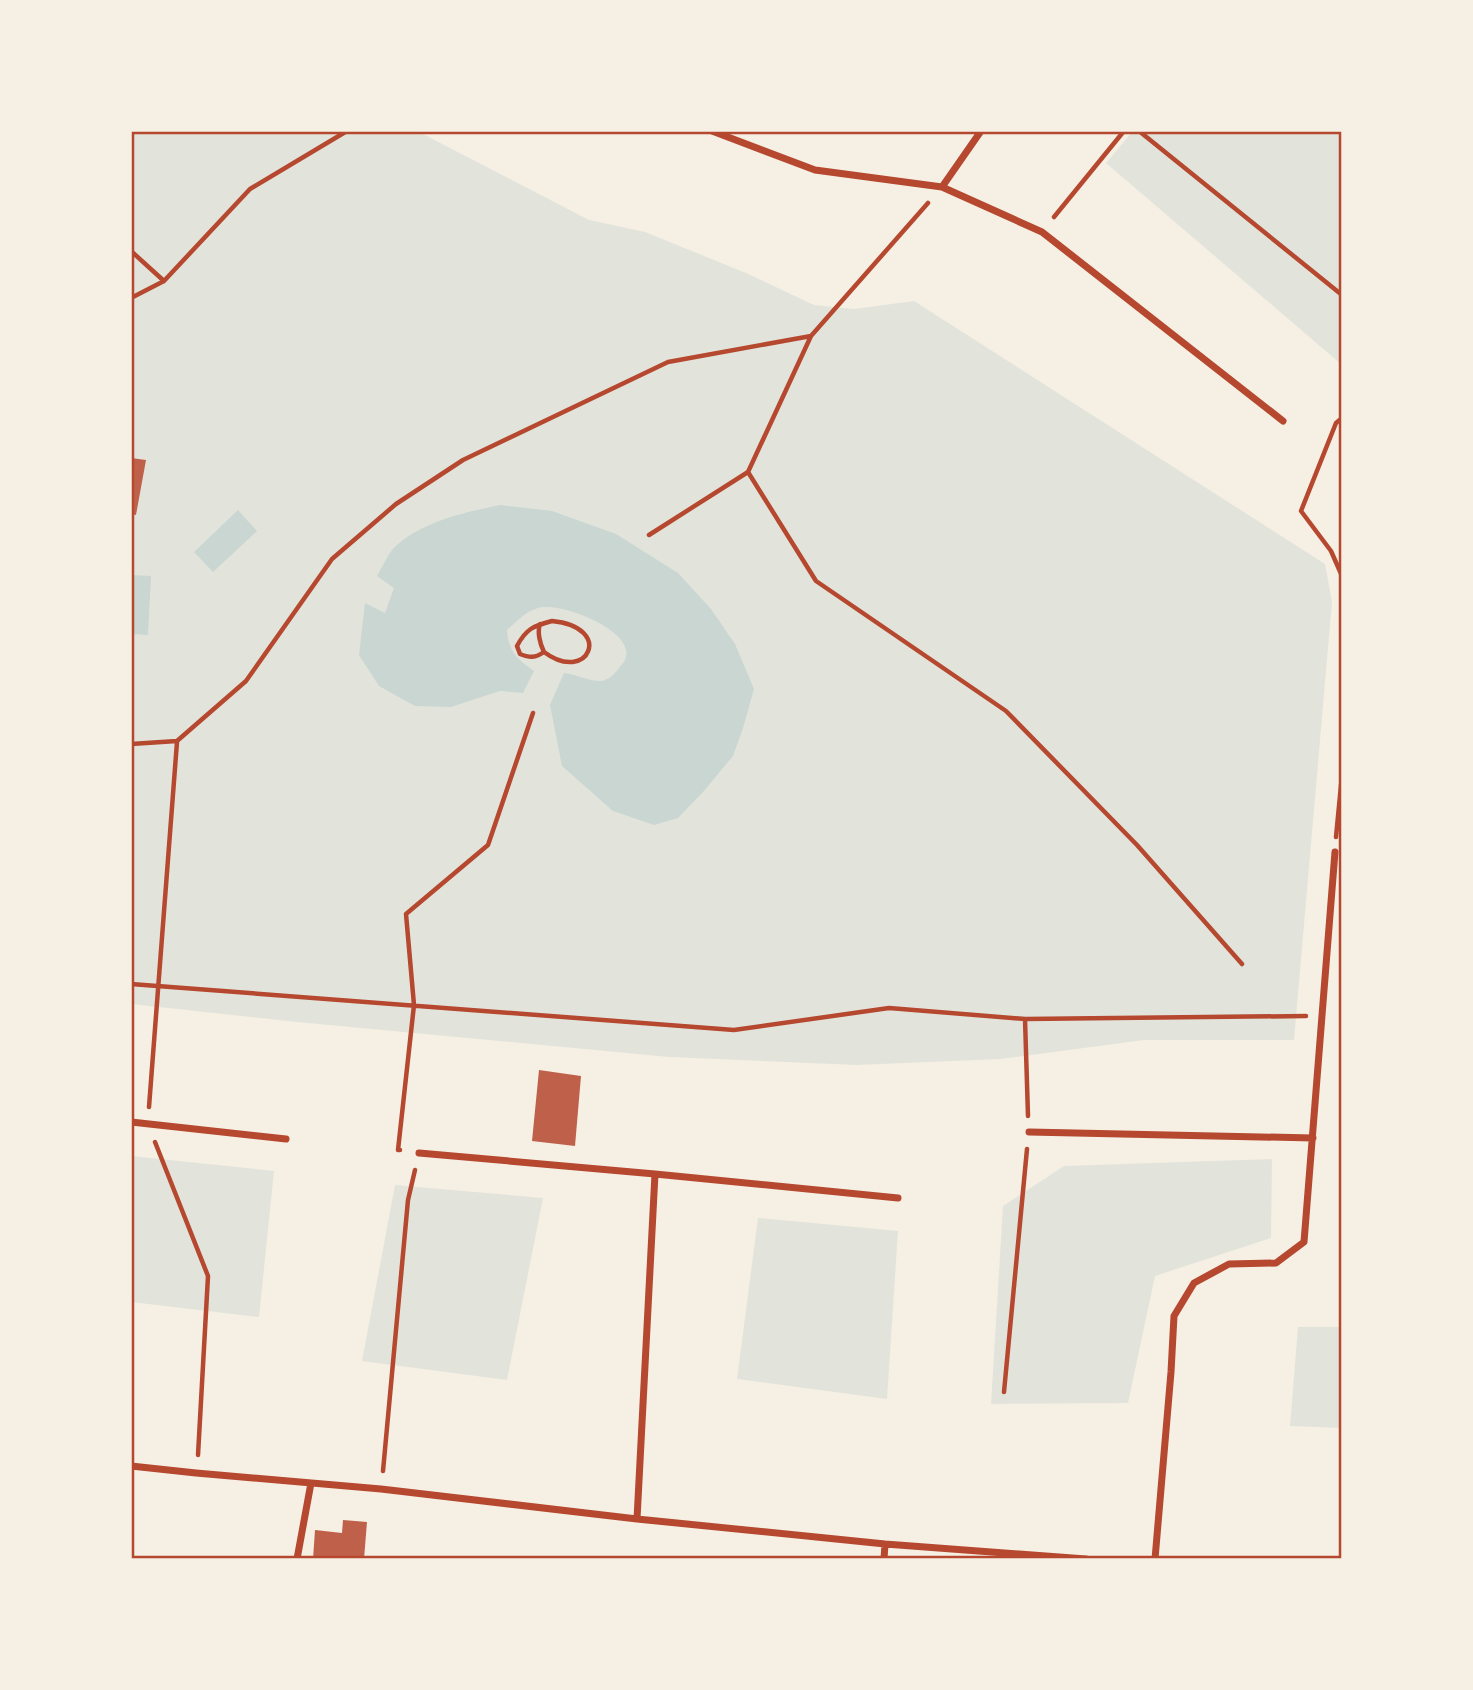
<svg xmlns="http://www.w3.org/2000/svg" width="1473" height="1690" viewBox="0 0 1473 1690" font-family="'Titillium Web',sans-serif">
	<rect width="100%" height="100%" fill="#f6efe4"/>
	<!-- green -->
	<path fill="#e2e4dc" d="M131 131H417L589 220 645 232 746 273 814 305 854 309 914 301 1325 564 1332 602 1294 1040H1144L1000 1059 857 1065 669 1057 297 1022 131 1004Z
		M1133 131H1342V365L1106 163Z
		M131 1156 274 1171 259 1317 131 1302Z
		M1272 1159 1271 1238 1155 1276 1128 1403 991 1404 1003 1206 1064 1166Z
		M395 1185 543 1198 507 1380 362 1361Z
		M758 1218 898 1231 887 1399 737 1379Z
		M1298 1327H1342V1428L1290 1426Z"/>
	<!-- water -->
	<path fill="#c9d6d2" d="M500 505 552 511 616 534 678 573 711 609 735 644 754 689 743 728 733 756 703 792 678 818 654 825 613 811 562 766 550 705 564 673C576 674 588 681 601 681 608 680 614 675 618 669 623 664 628 658 626 650 622 626 559 602 538 608 526 611 515 623 507 630 509 653 517 658 534 671L523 693 500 691 451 707 415 706 379 686 359 655 365 603 385 613 394 588 377 576C383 566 389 551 398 544 425 521 466 512 500 505Z
		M238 510 257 531 213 572 194 552Z
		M131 575 151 576 148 635 131 634Z"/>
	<!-- building -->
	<path fill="#bf614a" d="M131 458 146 460 136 515 131 514Z
		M539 1070 581 1076 575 1146 532 1141Z
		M343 1520 367 1522 364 1559H313L315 1530 342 1533Z"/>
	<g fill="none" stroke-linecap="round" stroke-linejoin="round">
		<!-- path -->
		<path stroke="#b5482f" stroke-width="4.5" d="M1139 131 1342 295
			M1054 217 1124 131
			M131 251 164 281
			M131 298 164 281 250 189 347 131
			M1342 418 1336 423 1301 511 1331 551 1342 576
			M748 472 816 581 1006 711 1137 845 1242 964
			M649 535 748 472 811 336 928 203
			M552 621C615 627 588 685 544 652 535 658 530 658 520 654L517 646C526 629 533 626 552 621Z
			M540 624C537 632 540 644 544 652
			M131 744 177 741 246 681 332 559 396 504 463 460 668 362 811 336
			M1336 837 1342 775
			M131 984 734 1030 889 1008 1025 1019 1306 1016
			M1025 1019 1028 1116
			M149 1107 177 742
			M155 1142 208 1276 198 1455
			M400 1150H398L414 1005 406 914 488 845 533 713
			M1004 1392 1027 1149
			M383 1471 408 1200 415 1170"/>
		<!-- minor -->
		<path stroke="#b5482f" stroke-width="7" d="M712 131 815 170 942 187 1042 232 1283 421
			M942 187 981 131
			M131 1122 286 1139
			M1029 1132 1313 1138
			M419 1153 655 1174 898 1198
			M131 1466 196 1473 381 1489 637 1519 885 1544 1086 1559
			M637 1519 655 1174
			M297 1559 311 1483
			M884 1559 885 1544
			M1155 1559 1171 1372 1174 1316 1194 1283 1229 1264 1276 1263 1304 1242 1335 852"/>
	</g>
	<!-- border -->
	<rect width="1473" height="1690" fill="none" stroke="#f6efe4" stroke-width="266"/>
	<rect x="133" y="133" width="1207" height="1424" fill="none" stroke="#b5482f" stroke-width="2.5"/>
</svg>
